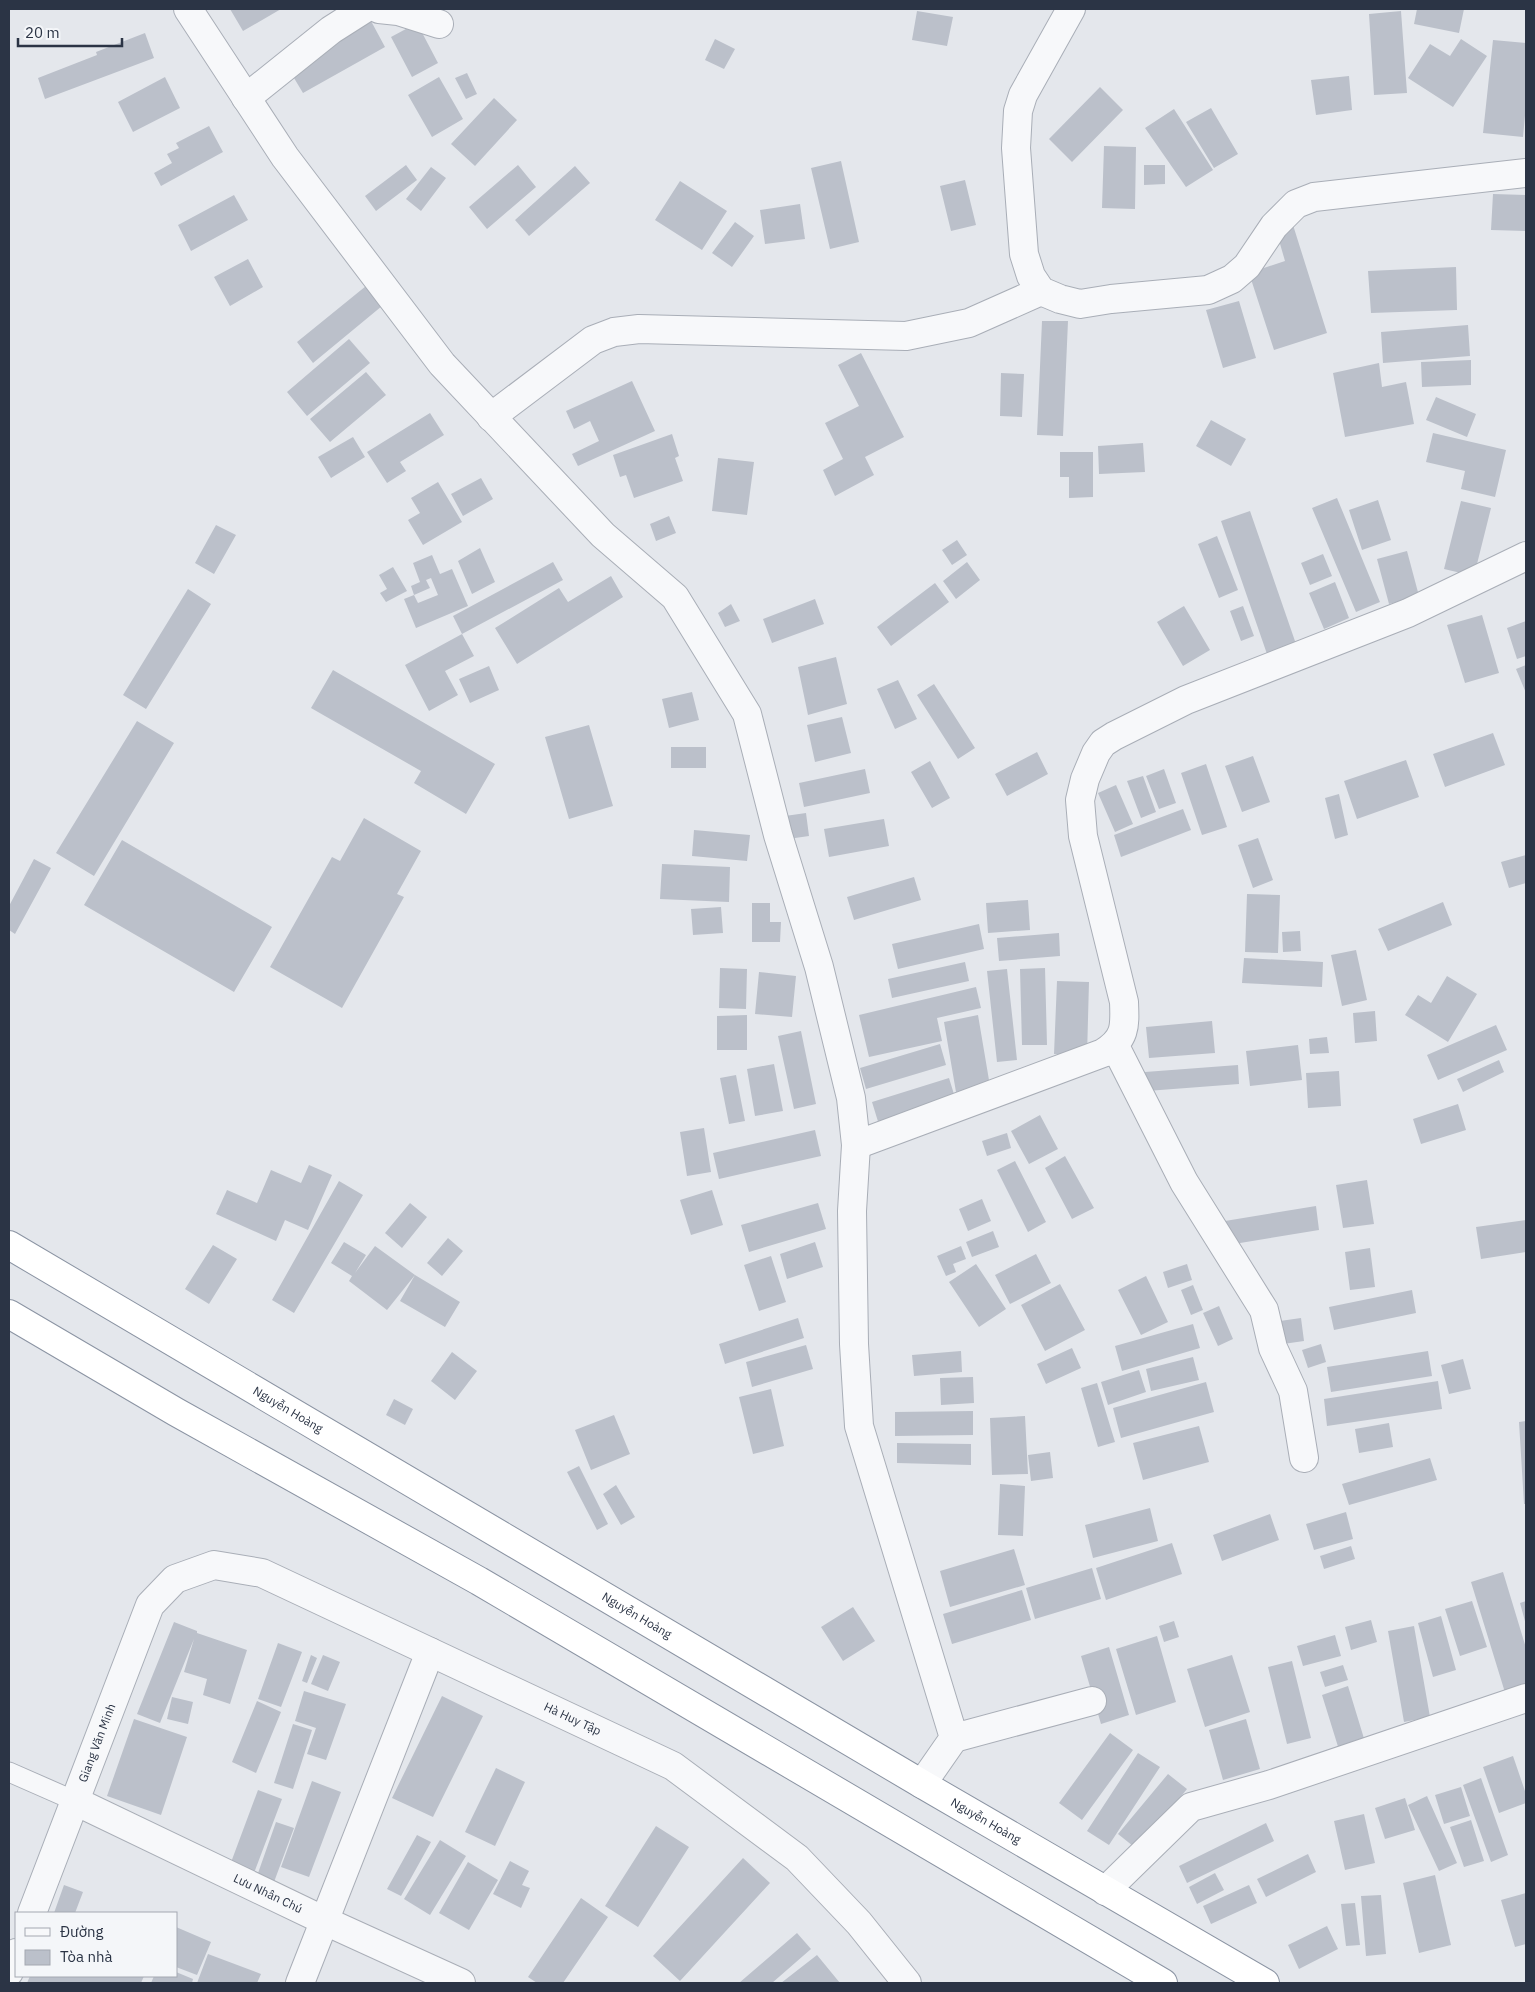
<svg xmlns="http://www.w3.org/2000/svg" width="1535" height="1992" viewBox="0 0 1535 1992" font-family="'IBM Plex Sans',sans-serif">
	<rect width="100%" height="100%" fill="#e4e7ec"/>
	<!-- building -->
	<path fill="#bbc0ca" d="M230 9H281L243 31Z
		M1417 9H1464L1459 33 1414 24Z
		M917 11 953 17 947 46 912 40Z
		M1401 11 1407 93 1374 95 1369 14Z
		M371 21 385 47 303 93 288 68Z
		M417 23 438 63 412 77 391 37Z
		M145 33 154 58 45 99 38 78 97 55 96 52Z
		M715 39 735 49 724 69 705 60Z
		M1461 39 1487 56 1453 107 1408 78 1430 44 1450 56Z
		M1493 40 1526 43V105L1523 137 1483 133Z
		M467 73 477 94 466 99 455 78Z
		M1349 76 1352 110 1316 115 1311 80Z
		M165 77 180 108 133 132 118 102Z
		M439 77 463 119 432 137 408 95Z
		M1100 87 1123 110 1072 162 1049 139Z
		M494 98 517 120 475 166 451 144Z
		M1211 108 1238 154 1214 168 1186 122Z
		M1174 109 1213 170 1186 187 1145 128Z
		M209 126 223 152 161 186 154 173 172 163 167 154 179 148 176 143Z
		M1104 146 1136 147 1135 209 1102 208Z
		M841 161 859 242 830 249 811 168Z
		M406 165 417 180 376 211 365 196Z
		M518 165 536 187 487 229 469 207Z
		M1144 165H1165V184L1144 185Z
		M575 166 590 183 529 236 515 220Z
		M431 167 446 178 421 211 406 199Z
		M965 180 976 225 951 231 940 186Z
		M680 181 727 211 702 250 655 220Z
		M1493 194 1526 195V231L1491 230Z
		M234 195 248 220 191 251 178 225Z
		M800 204 805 239 765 244 760 210Z
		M735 222 754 236 732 267 712 253Z
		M1293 225 1327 333 1274 350 1249 273 1285 261 1276 230Z
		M248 259 263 287 230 306 214 277Z
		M1456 267 1457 310 1371 313 1368 271Z
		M366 286 382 306 313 363 297 342Z
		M1239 301 1256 358 1223 368 1206 310Z
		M1042 321H1068L1063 436 1037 435Z
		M1468 325 1470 356 1383 363 1381 332Z
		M349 339 370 363 307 416 287 392Z
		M861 353 904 437 865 457 874 475 835 496 823 470 843 459 825 423 859 406 838 365Z
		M1471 360V385L1422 387 1421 362Z
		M1379 363 1382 387 1406 382 1414 424 1345 437 1333 373Z
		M366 372 386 395 330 442 310 419Z
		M1001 373 1024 374 1022 417 1000 416Z
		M632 381 655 431 578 466 572 454 599 441 590 421 574 429 566 411Z
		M1436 397 1476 414 1467 437 1426 420Z
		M430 413 444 435 400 462 406 471 387 483 367 452Z
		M1211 420 1246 439 1231 466 1196 446Z
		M1433 433 1506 450 1495 497 1461 489 1465 471 1426 462Z
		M672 434 679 456 675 458 683 481 634 498 626 475 620 477 613 455Z
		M353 437 365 457 331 478 318 457Z
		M1143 443 1145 472 1099 474 1098 446Z
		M1060 452H1093V497L1069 498V477H1060Z
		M718 458 754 462 747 515 712 511Z
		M481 478 493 499 463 516 451 494Z
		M438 482 462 522 423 545 408 520 420 513 411 498Z
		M1337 498 1380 602 1356 612 1312 508Z
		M1378 500 1391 540 1362 550 1349 510Z
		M1461 501 1491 508 1474 576 1444 569Z
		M1250 511 1296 644 1267 654 1221 521Z
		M669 516 676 533 656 541 650 524Z
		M216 525 236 535 214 574 195 563Z
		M1217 536 1238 590 1219 598 1198 544Z
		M957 540 967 555 952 565 942 550Z
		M480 548 495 582 472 594 458 561Z
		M1407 551 1419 596 1389 604 1377 559Z
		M1323 554 1332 576 1310 585 1301 563Z
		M432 555 440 574 452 569 468 606 416 628 404 599 414 595 418 603 438 595 431 578 426 580 430 588 414 595 411 586 420 582 413 563Z
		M553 562 563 580 462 634 453 616Z
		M967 562 980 580 956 599 943 581Z
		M393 567 407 591 386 602 380 593 387 589 379 575Z
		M611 576 623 597 517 664 495 628 559 588 568 602Z
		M1335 582 1349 618 1324 629 1309 593Z
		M935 583 949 602 891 646 877 627Z
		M188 589 211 604 146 709 123 695Z
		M815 599 824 624 772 643 763 619Z
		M731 604 740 621 725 627 718 613Z
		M1184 606 1210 650 1183 666 1157 622Z
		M1243 606 1254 636 1241 641 1230 611Z
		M1482 615 1499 673 1465 683 1447 625Z
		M1526 621V656L1517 659 1507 628Z
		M462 634 474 656 445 671 458 695 429 711 405 665Z
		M836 657 847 704 808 715 798 667Z
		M1526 665V693L1516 669Z
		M489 666 499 690 470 703 459 679Z
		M333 670 495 764 466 814 414 783 421 771 311 708Z
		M898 680 917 719 895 729 877 689Z
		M934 684 975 748 958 759 917 695Z
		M692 692 699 720 669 728 662 699Z
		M842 717 851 753 815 762 807 725Z
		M137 721 174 743 94 876 56 853Z
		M589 725 613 806 569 819 545 737Z
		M1493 733 1505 765 1445 787 1433 754Z
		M671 747H706V768H671Z
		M1037 752 1048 774 1007 796 995 774Z
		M1253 756 1270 802 1242 812 1225 766Z
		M1406 760 1419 797 1357 819 1344 781Z
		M930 761 950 798 932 808 911 772Z
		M1206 764 1227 827 1202 835 1181 773Z
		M865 769 870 793 804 807 799 783Z
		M1164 769 1176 803 1159 809 1146 776Z
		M1143 776 1156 812 1141 818 1127 781Z
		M1116 785 1133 824 1115 832 1098 793Z
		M1339 794 1348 835 1335 839 1325 798Z
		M1183 809 1191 830 1121 857 1114 835Z
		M806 813 809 836 788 839 785 816Z
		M364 818 421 851 397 894 404 897 342 1008 270 967 332 857 340 861Z
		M884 819 889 846 829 857 824 829Z
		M694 830 750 835 747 861 692 856Z
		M1258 838 1273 880 1253 888 1238 845Z
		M122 840 272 927 234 992 84 905Z
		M1526 855V883L1509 888 1501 862Z
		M34 859 51 868 15 934 9 930V906Z
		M662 864 730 867 729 902 660 899Z
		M914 877 921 900 854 920 847 897Z
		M1247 894 1280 895 1278 953 1245 952Z
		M1028 900 1030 930 988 933 986 903Z
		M1443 902 1452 925 1388 951 1378 929Z
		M752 903H770V922H781L780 942H752Z
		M721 907 723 933 693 935 691 909Z
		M979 924 984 949 898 969 892 944Z
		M1300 931 1301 951 1283 952 1282 932Z
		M1059 933 1060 956 999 961 997 938Z
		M1356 950 1367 1000 1342 1006 1331 955Z
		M1244 958 1323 962 1322 987 1242 983Z
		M965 962 969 981 892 998 888 979Z
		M720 968 747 969 746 1009 719 1008Z
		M1045 968 1047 1045H1022L1020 969Z
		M1007 969 1017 1060 997 1062 987 971Z
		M759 972 796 976 792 1017 755 1014Z
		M1447 976 1477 994 1448 1042 1405 1015 1418 995 1431 1003Z
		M1057 981 1089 982 1087 1056 1054 1054Z
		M976 987 981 1008 937 1018 942 1041 869 1057 859 1015Z
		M1375 1011 1377 1041 1355 1043 1353 1013Z
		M747 1015V1050H717V1016Z
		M978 1015 990 1086 956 1092 944 1022Z
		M1212 1021 1215 1053 1149 1058 1146 1027Z
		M1496 1025 1507 1050 1438 1080 1427 1055Z
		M801 1031 816 1104 794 1109 778 1036Z
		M1327 1037 1329 1053 1310 1054 1309 1039Z
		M940 1044 946 1065 866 1089 860 1068Z
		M1298 1045 1302 1080 1250 1086 1246 1051Z
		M1499 1060 1504 1072 1463 1092 1457 1079Z
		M774 1064 783 1111 755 1116 747 1069Z
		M1238 1065 1239 1084 1147 1091 1145 1072Z
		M1339 1071 1341 1106 1308 1108 1306 1073Z
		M736 1075 745 1121 729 1124 720 1078Z
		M949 1078 957 1104 880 1128 872 1102Z
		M1458 1104 1466 1130 1421 1144 1413 1119Z
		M1040 1115 1058 1149 1029 1164 1011 1131Z
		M704 1128 711 1172 687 1176 680 1132Z
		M815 1130 821 1156 719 1179 713 1153Z
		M1007 1133 1011 1148 987 1156 982 1141Z
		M1065 1156 1094 1208 1072 1219 1045 1168Z
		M1015 1161 1046 1222 1028 1232 997 1170Z
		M309 1165 332 1175 308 1230 285 1220 276 1241 216 1214 227 1190 257 1203 271 1170 301 1183Z
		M1367 1180 1374 1224 1343 1228 1336 1185Z
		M339 1181 363 1195 294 1313 272 1300Z
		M712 1190 723 1225 691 1235 680 1200Z
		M982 1199 991 1221 968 1231 959 1209Z
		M410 1203 427 1217 402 1248 385 1233Z
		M818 1203 826 1229 749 1252 741 1225Z
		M1316 1206 1319 1230 1228 1245 1225 1221Z
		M1526 1220V1252L1481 1259 1476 1227Z
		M993 1231 999 1247 972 1257 966 1242Z
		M448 1238 463 1251 442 1276 427 1263Z
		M344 1242 366 1255 355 1273 375 1246 415 1275 460 1302 445 1327 400 1301 415 1275 387 1310 349 1281 352 1276 331 1263Z
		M815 1242 823 1267 787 1279 780 1254Z
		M213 1245 237 1259 209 1304 185 1289Z
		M961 1246 966 1259 953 1264 956 1272 946 1276 937 1256Z
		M1370 1248 1375 1287 1350 1290 1345 1252Z
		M1036 1254 1051 1283 1010 1304 995 1275Z
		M771 1256 786 1302 759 1311 744 1265Z
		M976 1264 1006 1309 979 1327 949 1282Z
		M1187 1264 1192 1280 1168 1288 1163 1272Z
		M1146 1276 1168 1322 1141 1335 1118 1290Z
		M1060 1284 1085 1330 1045 1351 1021 1305Z
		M1193 1285 1203 1310 1191 1315 1181 1290Z
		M1412 1290 1416 1313 1334 1330 1329 1307Z
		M1219 1306 1233 1339 1218 1346 1203 1313Z
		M798 1318 804 1338 725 1364 719 1344Z
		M1301 1318 1304 1341 1276 1345 1273 1322Z
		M1193 1324 1200 1348 1122 1371 1115 1346Z
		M1321 1344 1326 1362 1308 1368 1302 1350Z
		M806 1345 813 1369 752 1387 746 1362Z
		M1072 1348 1081 1368 1046 1384 1037 1364Z
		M961 1351 962 1372 914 1376 912 1355Z
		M1428 1351 1432 1376 1331 1392 1327 1367Z
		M452 1352 477 1371 455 1400 431 1381Z
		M1193 1357 1199 1380 1151 1391 1146 1369Z
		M1463 1359 1471 1389 1449 1394 1441 1365Z
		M1139 1370 1146 1392 1108 1405 1101 1382Z
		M973 1377 974 1403 941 1405 940 1378Z
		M1438 1381 1442 1409 1327 1426 1324 1399Z
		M1206 1382 1214 1412 1121 1438 1113 1408Z
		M1097 1383 1115 1442 1098 1447 1081 1388Z
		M771 1389 784 1446 753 1454 739 1397Z
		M394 1399 413 1409 405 1425 386 1415Z
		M973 1411V1435L895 1436V1412Z
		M614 1415 630 1454 591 1470 575 1430Z
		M1025 1416 1028 1474 992 1475 990 1418Z
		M1526 1421V1504H1524L1519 1422Z
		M1389 1423 1393 1447 1359 1453 1355 1429Z
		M1199 1426 1209 1462 1143 1480 1133 1443Z
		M897 1443 971 1444V1465L897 1463Z
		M1050 1452 1053 1478 1031 1481 1028 1455Z
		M1430 1458 1437 1480 1349 1505 1342 1484Z
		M579 1466 608 1524 597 1530 567 1472Z
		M1000 1484 1025 1486 1023 1536 998 1535Z
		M616 1485 635 1517 621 1525 603 1494Z
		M1150 1508 1158 1541 1093 1558 1085 1525Z
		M1346 1512 1353 1539 1314 1550 1306 1524Z
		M1270 1514 1279 1540 1222 1561 1213 1535Z
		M1172 1543 1182 1574 1106 1600 1096 1568Z
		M1351 1546 1355 1559 1324 1569 1320 1556Z
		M1014 1549 1025 1585 950 1607 940 1571Z
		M1092 1568 1101 1599 1035 1619 1026 1588Z
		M1503 1572 1526 1648V1693L1507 1699 1471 1582Z
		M1022 1590 1031 1620 952 1644 943 1614Z
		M1472 1601 1487 1647 1460 1656 1445 1609Z
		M1526 1601V1625L1520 1603Z
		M853 1607 875 1641 843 1661 821 1627Z
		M1441 1616 1456 1670 1433 1677 1418 1623Z
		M1371 1620 1377 1642 1351 1650 1345 1627Z
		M1174 1621 1179 1637 1164 1642 1159 1626Z
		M174 1622 197 1631V1633L247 1650 230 1704 203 1695 207 1679 184 1672 194 1639 160 1723 137 1714Z
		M1414 1626 1430 1717 1404 1722 1388 1631Z
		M1335 1635 1341 1656 1303 1666 1297 1646Z
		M1157 1636 1176 1702 1136 1715 1116 1649Z
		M278 1643 302 1652 281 1707 258 1699Z
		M1109 1647 1129 1715 1101 1724 1081 1656Z
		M311 1655 317 1658 307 1683 302 1681Z
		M323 1655 340 1662 328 1691 311 1684Z
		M1232 1655 1250 1712 1205 1727 1187 1669Z
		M1292 1661 1311 1738 1287 1744 1268 1667Z
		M1343 1665 1348 1680 1325 1687 1320 1672Z
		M1348 1686 1366 1745 1340 1753 1322 1695Z
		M304 1691 346 1704 326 1760 307 1754 316 1728 295 1721Z
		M442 1696 483 1716 433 1817 392 1798Z
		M172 1697 193 1702 188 1724 167 1719Z
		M257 1701 281 1712 256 1773 232 1762Z
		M134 1719 187 1737 161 1815 107 1796Z
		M1246 1719 1260 1769 1223 1780 1209 1730Z
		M293 1724 312 1730 293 1789 274 1783Z
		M1110 1733 1133 1750 1082 1820 1059 1803Z
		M1138 1753 1160 1767 1109 1845 1087 1831Z
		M1513 1756 1526 1794V1803L1499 1813 1483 1767Z
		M496 1768 525 1782 495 1846 465 1832Z
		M1168 1774 1187 1789 1138 1850 1118 1834Z
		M1481 1778 1508 1855 1491 1862 1463 1785Z
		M312 1781 341 1792 309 1877 281 1867Z
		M1461 1787 1470 1816 1444 1824 1435 1795Z
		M258 1790 282 1799 254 1873 230 1865Z
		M1427 1796 1457 1863 1439 1871 1408 1805Z
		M1405 1798 1415 1830 1385 1839 1375 1808Z
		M1364 1814 1375 1863 1345 1870 1334 1821Z
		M1471 1820 1484 1861 1464 1867 1450 1827Z
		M276 1822 294 1828 274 1882 257 1876Z
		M1266 1823 1274 1841 1187 1883 1179 1866Z
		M656 1826 689 1847 638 1927 605 1906Z
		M417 1835 431 1842 401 1896 387 1889Z
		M440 1840 466 1856 430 1915 404 1899Z
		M1308 1854 1316 1872 1266 1897 1257 1879Z
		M743 1858 770 1883 680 1981 653 1956Z
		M510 1861 529 1871 522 1885 530 1888 521 1908 493 1894Z
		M468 1862 498 1880 469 1930 439 1913Z
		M1215 1873 1224 1890 1197 1904 1189 1887Z
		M1435 1875 1451 1945 1419 1953 1403 1883Z
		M64 1885 83 1892 75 1913H54Z
		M1249 1885 1257 1903 1211 1924 1203 1906Z
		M1526 1893V1944L1515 1947 1501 1900Z
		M1381 1895 1386 1954 1366 1956 1361 1896Z
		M581 1898 608 1917 563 1983H537L528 1977Z
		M1355 1903 1360 1945 1346 1946 1341 1904Z
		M1327 1926 1338 1949 1299 1969 1288 1945Z
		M176 1927 211 1942 197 1975 176 1967Z
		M797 1933 811 1949 772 1983H739Z
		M208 1954 261 1974 257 1983H197Z
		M817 1955 840 1983H781Z
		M176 1972 193 1979 192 1983H151L154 1976H176Z
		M30 1976H144L141 1983H27Z"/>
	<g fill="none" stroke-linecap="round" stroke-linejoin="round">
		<defs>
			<path id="lane" d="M9 1772 75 1801"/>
			<g id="street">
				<path d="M188 9 285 157 442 364 603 535 675 597 747 714 778 835 819 967 851 1098 856 1145 852 1211 854 1344 859 1426 954 1738 922 1784"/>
				<path d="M379 9 398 11 439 24"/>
				<path d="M1071 9 1023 95 1018 111 1016 148 1024 254 1031 276 1041 291 1060 299 1080 304 1111 299 1208 290 1232 279 1247 266 1274 226 1296 204 1314 197 1526 173"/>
				<path d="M246 98 331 30 364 9"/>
				<path d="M491 417 593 340 614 332 639 329 906 336 969 323 1041 291"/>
				<path d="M1115 1046 1184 1182 1264 1310 1273 1348 1293 1391 1304 1458"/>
				<path d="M856 1145 1103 1053C1126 1039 1125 1026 1124 1002L1083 836 1080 800 1085 779 1096 753 1103 743 1114 736 1186 700 1408 613 1526 556"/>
				<path d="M954 1738 1092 1701"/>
				<path id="s1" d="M75 1801 325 1921 461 1983"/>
				<path d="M1105 1891 1191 1807 1269 1785 1526 1698"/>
				<path id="s2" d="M32 1913 150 1605 175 1579 214 1565 262 1573 673 1766 797 1858 859 1923 907 1983"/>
				<path d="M9 1972 16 1953"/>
				<path d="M300 1983 430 1652"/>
			</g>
			<g id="highway">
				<path id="s3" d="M9 1245 922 1784 1265 1983"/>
				<path d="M9 1314 176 1412 479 1581 1163 1983"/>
			</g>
		</defs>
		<!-- lane casing -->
		<use href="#lane" stroke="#a9aeb7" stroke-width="21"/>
		<!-- street casing -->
		<use href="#street" stroke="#a9aeb7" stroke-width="30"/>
		<!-- highway casing -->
		<use href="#highway" stroke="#8b94a3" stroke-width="30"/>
		<!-- lane -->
		<use href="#lane" stroke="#f7f8fa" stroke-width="19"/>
		<!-- street -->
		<use href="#street" stroke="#f7f8fa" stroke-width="28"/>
		<!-- highway -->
		<use href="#highway" stroke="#fff" stroke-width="28"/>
	</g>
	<g text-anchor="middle" stroke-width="4" stroke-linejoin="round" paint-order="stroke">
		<!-- street labels -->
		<g font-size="12" fill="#2b3445" stroke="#f4f6f9">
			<text dy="4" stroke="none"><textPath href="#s3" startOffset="324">Nguyễn Hoàng</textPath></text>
			<text dy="4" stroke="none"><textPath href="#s3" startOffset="729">Nguyễn Hoàng</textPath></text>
			<text dy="4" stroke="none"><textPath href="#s2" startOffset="799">Hà Huy Tập</textPath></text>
			<text dy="4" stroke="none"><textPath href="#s2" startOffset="182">Giang Văn Minh</textPath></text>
			<text dy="4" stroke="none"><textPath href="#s3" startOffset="1134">Nguyễn Hoàng</textPath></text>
			<text dy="4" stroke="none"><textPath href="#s1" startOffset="214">Lưu Nhân Chú</textPath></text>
		</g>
	</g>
	<!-- border -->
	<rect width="1535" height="1992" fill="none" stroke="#2b3445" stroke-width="20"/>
	<!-- legend -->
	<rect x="15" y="1912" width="162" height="65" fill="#f4f6f9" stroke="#a4a8b1"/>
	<rect x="25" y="1928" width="25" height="8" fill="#f7f8fa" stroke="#a4a8b1"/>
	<text x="60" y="1937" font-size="15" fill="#2b3445">Đường</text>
	<rect x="25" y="1950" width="25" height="15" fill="#bbc0ca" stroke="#a4a8b1"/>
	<text x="60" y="1962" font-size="15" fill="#2b3445">Tòa nhà</text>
	<!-- scale -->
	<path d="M18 38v8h104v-8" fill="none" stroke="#2b3445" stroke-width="2.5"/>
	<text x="25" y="38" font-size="15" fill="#2b3445" stroke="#f4f6f9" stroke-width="4" paint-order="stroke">20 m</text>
</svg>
